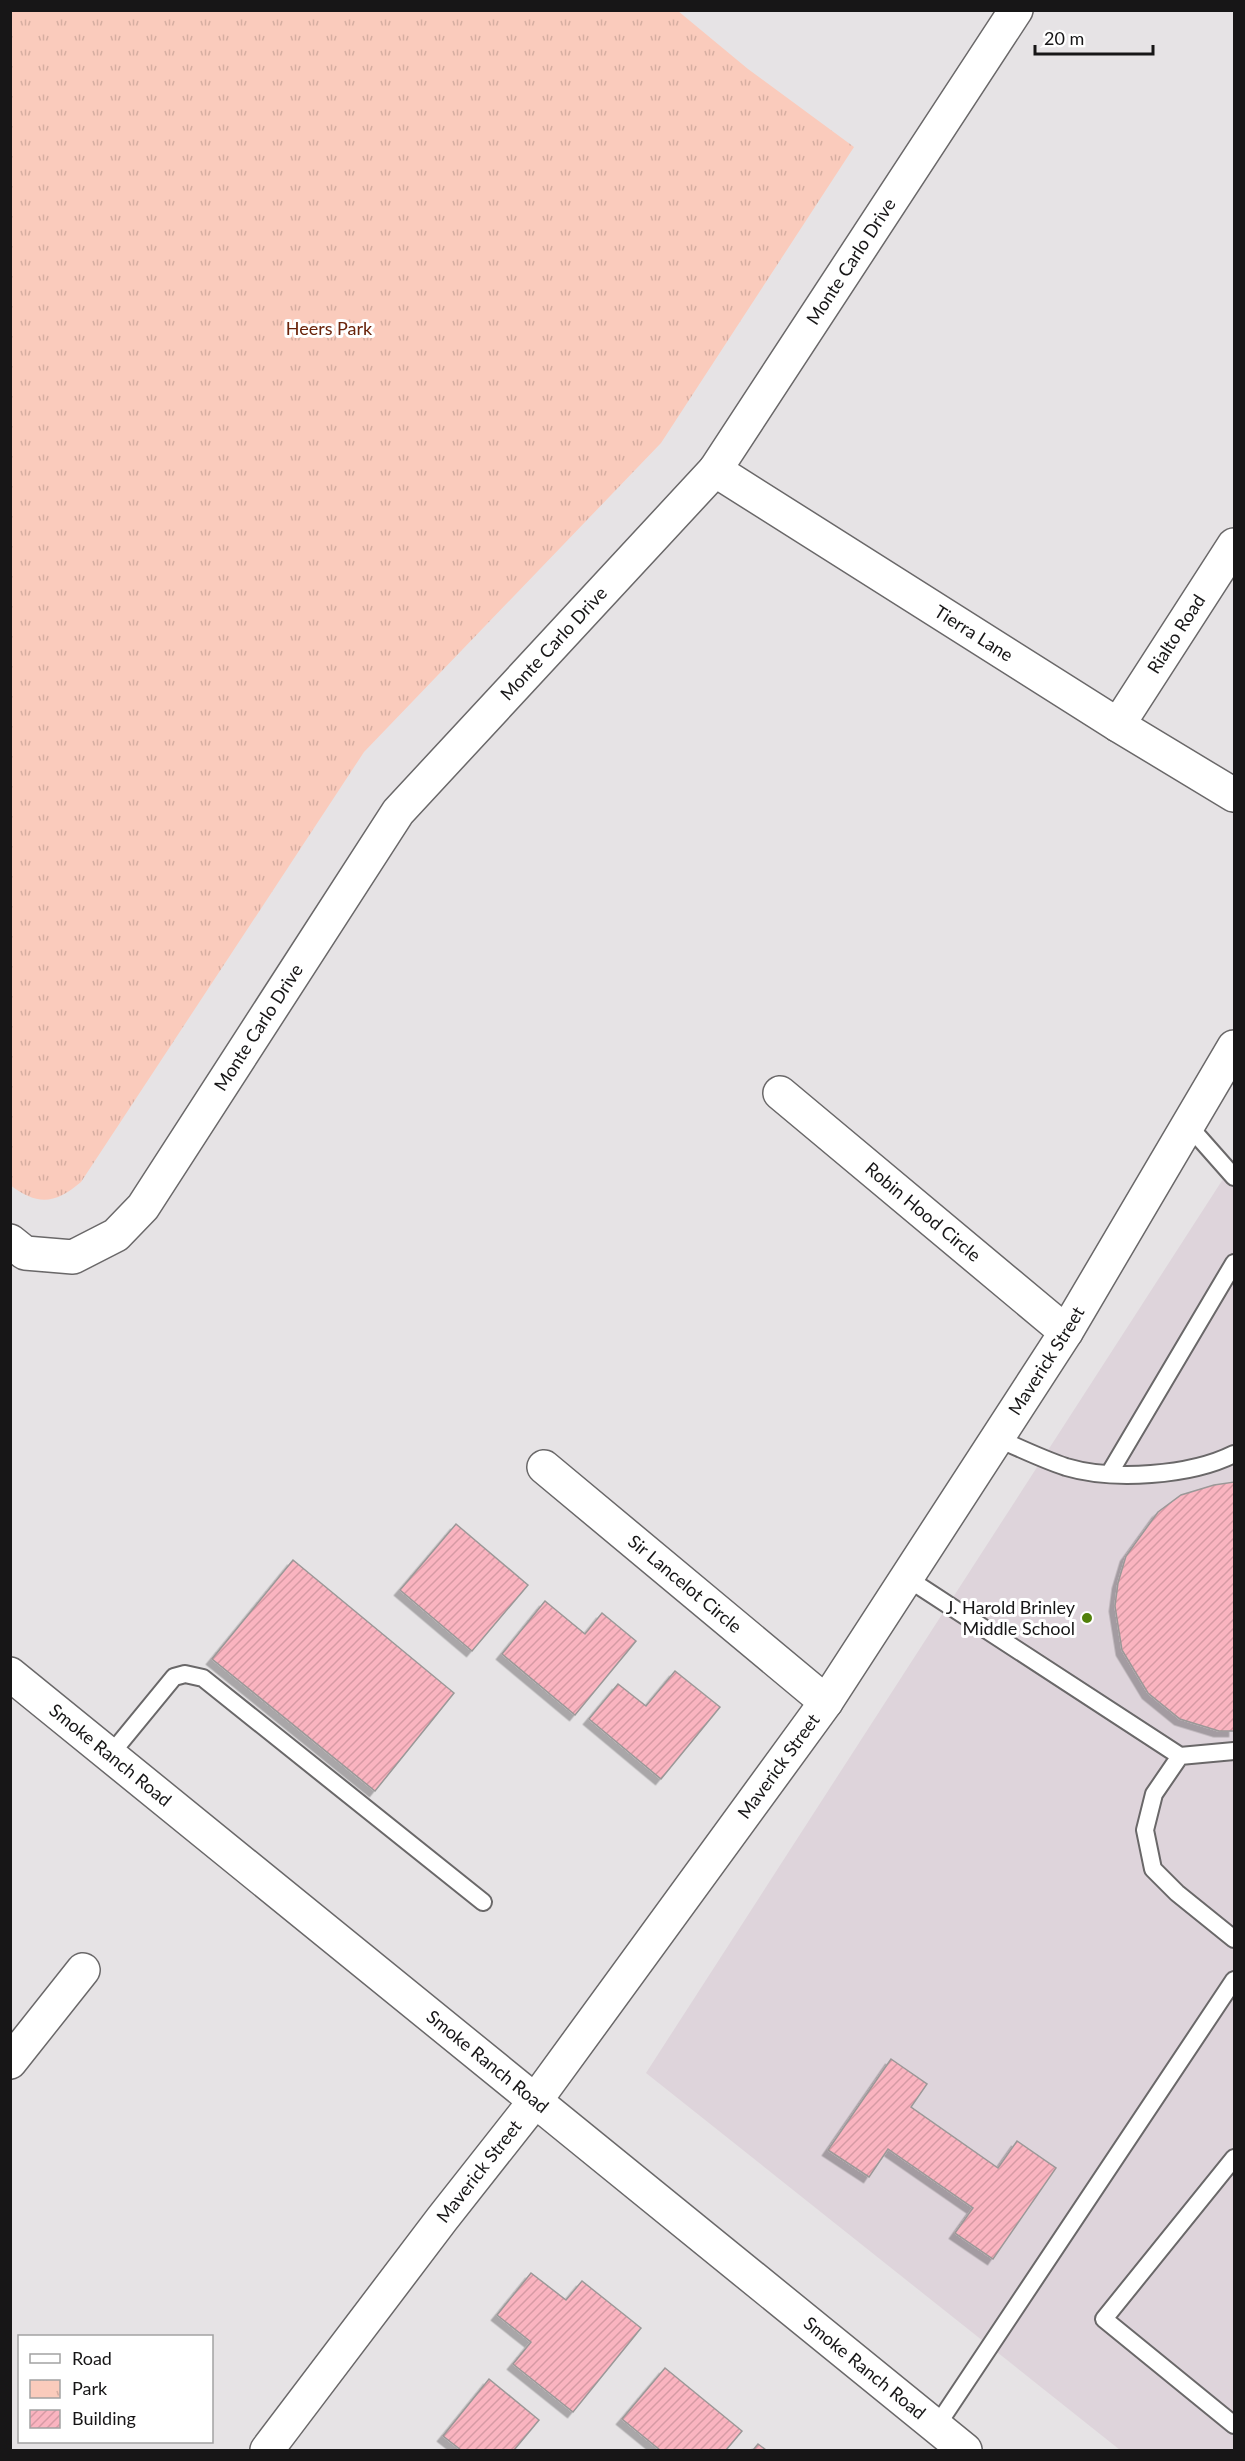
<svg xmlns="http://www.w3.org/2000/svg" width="1245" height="2461" viewBox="0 0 1245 2461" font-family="Lato,sans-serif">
	<defs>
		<pattern id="park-tufts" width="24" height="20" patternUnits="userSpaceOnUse" patternTransform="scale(1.5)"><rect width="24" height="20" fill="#facbbc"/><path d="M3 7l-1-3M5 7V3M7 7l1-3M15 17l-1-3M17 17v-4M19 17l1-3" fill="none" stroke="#d6aea1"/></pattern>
		<pattern id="building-hatch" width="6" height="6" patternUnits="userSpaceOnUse" patternTransform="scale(1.5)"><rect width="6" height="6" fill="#fab4c0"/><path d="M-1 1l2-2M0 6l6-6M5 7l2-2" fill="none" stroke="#d69aa4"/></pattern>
		<filter id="shadow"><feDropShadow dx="-5.5" dy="5.5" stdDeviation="0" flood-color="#0004"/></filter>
	</defs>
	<rect width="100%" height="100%" fill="#e6e3e5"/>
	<!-- built -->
	<path fill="#ded4db" d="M1234 1162V2450H1120L646 2073Z"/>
	<!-- park -->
	<path fill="url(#park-tufts)" d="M10 11H678L748 69 854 147 661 443 364 752 81 1182C55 1204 38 1206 10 1185Z"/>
	<!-- building -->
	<path fill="url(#building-hatch)" stroke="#9b9898" stroke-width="1.5" filter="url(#shadow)" d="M1234 1482V1731H1219L1180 1719 1148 1693 1122 1650 1115 1606 1118 1583 1126 1556 1158 1512 1181 1495 1214 1485Z
		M456 1524 528 1585 472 1651 400 1590Z
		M293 1560 454 1693 375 1791 212 1659Z
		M545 1601 585 1634 602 1613 636 1641 575 1715 502 1654Z
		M675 1671 720 1707 661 1779 589 1719 618 1684 646 1706Z
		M891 2059 927 2084 911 2107 998 2168 1017 2141 1056 2168 993 2259 955 2233 973 2208 888 2149 869 2177 828 2150Z
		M531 2273 566 2300 582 2281 641 2328 573 2412 513 2364 531 2342 497 2315Z
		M665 2368 742 2431 726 2450H660L622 2419Z
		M489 2379 539 2420 514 2450H461L443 2436Z
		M758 2444 766 2450H753Z"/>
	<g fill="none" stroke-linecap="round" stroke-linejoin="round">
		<defs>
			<path id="lane" d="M1188 1125 1234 1177
				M997 1438C1019 1448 1042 1459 1066 1467 1113 1481 1190 1476 1234 1454
				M1109 1474 1234 1263
				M907 1578 1180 1756 1234 1751
				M110 1755 174 1677 185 1674 203 1678 483 1902
				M1180 1756 1154 1794 1145 1830 1153 1869 1177 1893 1234 1939
				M1234 2158 1104 2319 1234 2425
				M936 2427 1234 1980"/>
			<g id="street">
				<path id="s1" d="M715 470 1118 725 1234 795"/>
				<path id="s2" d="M1118 725 1234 545"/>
				<path id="s3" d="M780 1093 1066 1332"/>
				<path id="s4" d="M10 1241 25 1253 73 1257 116 1235 143 1207 398 812 715 470 1016 10"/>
				<path id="s5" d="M544 1467 826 1702"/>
				<path d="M10 2062 83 1970"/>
				<path id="s6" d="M267 2450 442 2219 535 2101 826 1702 1066 1332 1234 1047"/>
			</g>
			<g id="secondary">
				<path id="s7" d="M10 1674 965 2450"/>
			</g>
		</defs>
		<!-- lane casing -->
		<use href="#lane" stroke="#6a6869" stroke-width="20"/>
		<!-- street casing -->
		<use href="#street" stroke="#6a6869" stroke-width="36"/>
		<!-- secondary casing -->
		<use href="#secondary" stroke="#6a6869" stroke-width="36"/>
		<!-- lane -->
		<use href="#lane" stroke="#fff" stroke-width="16"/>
		<!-- street -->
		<use href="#street" stroke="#fff" stroke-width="33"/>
		<!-- secondary -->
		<use href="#secondary" stroke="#fff" stroke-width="33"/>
	</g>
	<!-- markers -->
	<circle fill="#52800b" stroke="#fff" stroke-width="2" cx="1087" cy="1618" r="6"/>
	<g text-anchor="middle" stroke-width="6" stroke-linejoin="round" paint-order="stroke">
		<!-- street labels -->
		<g font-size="18" fill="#171617" stroke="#fff">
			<text dy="6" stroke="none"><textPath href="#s4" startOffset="1340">Monte Carlo Drive</textPath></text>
			<text dy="6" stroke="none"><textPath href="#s1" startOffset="306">Tierra Lane</textPath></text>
			<text dy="6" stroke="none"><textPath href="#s2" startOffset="108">Rialto Road</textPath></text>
			<text dy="6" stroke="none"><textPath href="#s4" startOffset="854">Monte Carlo Drive</textPath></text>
			<text dy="6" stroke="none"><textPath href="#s4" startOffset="368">Monte Carlo Drive</textPath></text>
			<text dy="6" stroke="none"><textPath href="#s3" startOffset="186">Robin Hood Circle</textPath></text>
			<text dy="6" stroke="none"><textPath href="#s6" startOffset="1340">Maverick Street</textPath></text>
			<text dy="6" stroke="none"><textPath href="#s5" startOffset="183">Sir Lancelot Circle</textPath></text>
			<text dy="6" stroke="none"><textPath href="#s7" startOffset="129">Smoke Ranch Road</textPath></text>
			<text dy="6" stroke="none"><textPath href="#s6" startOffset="854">Maverick Street</textPath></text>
			<text dy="6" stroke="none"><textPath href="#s7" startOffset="615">Smoke Ranch Road</textPath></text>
			<text dy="6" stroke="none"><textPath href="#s6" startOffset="350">Maverick Street</textPath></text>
			<text dy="6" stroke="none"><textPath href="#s7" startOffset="1101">Smoke Ranch Road</textPath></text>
		</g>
		<!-- park labels -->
		<g font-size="18" fill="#69230a" stroke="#fff">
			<text x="329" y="335">Heers Park</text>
		</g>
		<!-- poi labels -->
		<g font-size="18" fill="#171617" stroke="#fff" text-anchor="end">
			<text x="1075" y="1614">J. Harold Brinley<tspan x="1075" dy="21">Middle School</tspan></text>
		</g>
	</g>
	<!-- border -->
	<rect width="1245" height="2461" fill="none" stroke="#171617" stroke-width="24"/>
	<!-- legend -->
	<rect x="18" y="2335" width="195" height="108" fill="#ffffff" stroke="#a2a2a2" stroke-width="1.5"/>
	<rect x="30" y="2354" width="30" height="9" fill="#ffffff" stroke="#a2a2a2" stroke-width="1.5"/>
	<text x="72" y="2365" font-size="18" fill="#171617">Road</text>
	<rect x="30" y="2380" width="30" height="18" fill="url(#park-tufts)" stroke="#a2a2a2" stroke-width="1.5"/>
	<text x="72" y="2395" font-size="18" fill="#171617">Park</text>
	<rect x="30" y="2410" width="30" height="18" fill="url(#building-hatch)" stroke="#a2a2a2" stroke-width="1.5"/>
	<text x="72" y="2425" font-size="18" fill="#171617">Building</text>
	<!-- scale -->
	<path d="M1035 45v9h118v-9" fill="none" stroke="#171617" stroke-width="3"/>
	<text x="1044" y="45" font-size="18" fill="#171617" stroke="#ffffff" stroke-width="4.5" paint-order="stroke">20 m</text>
</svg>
